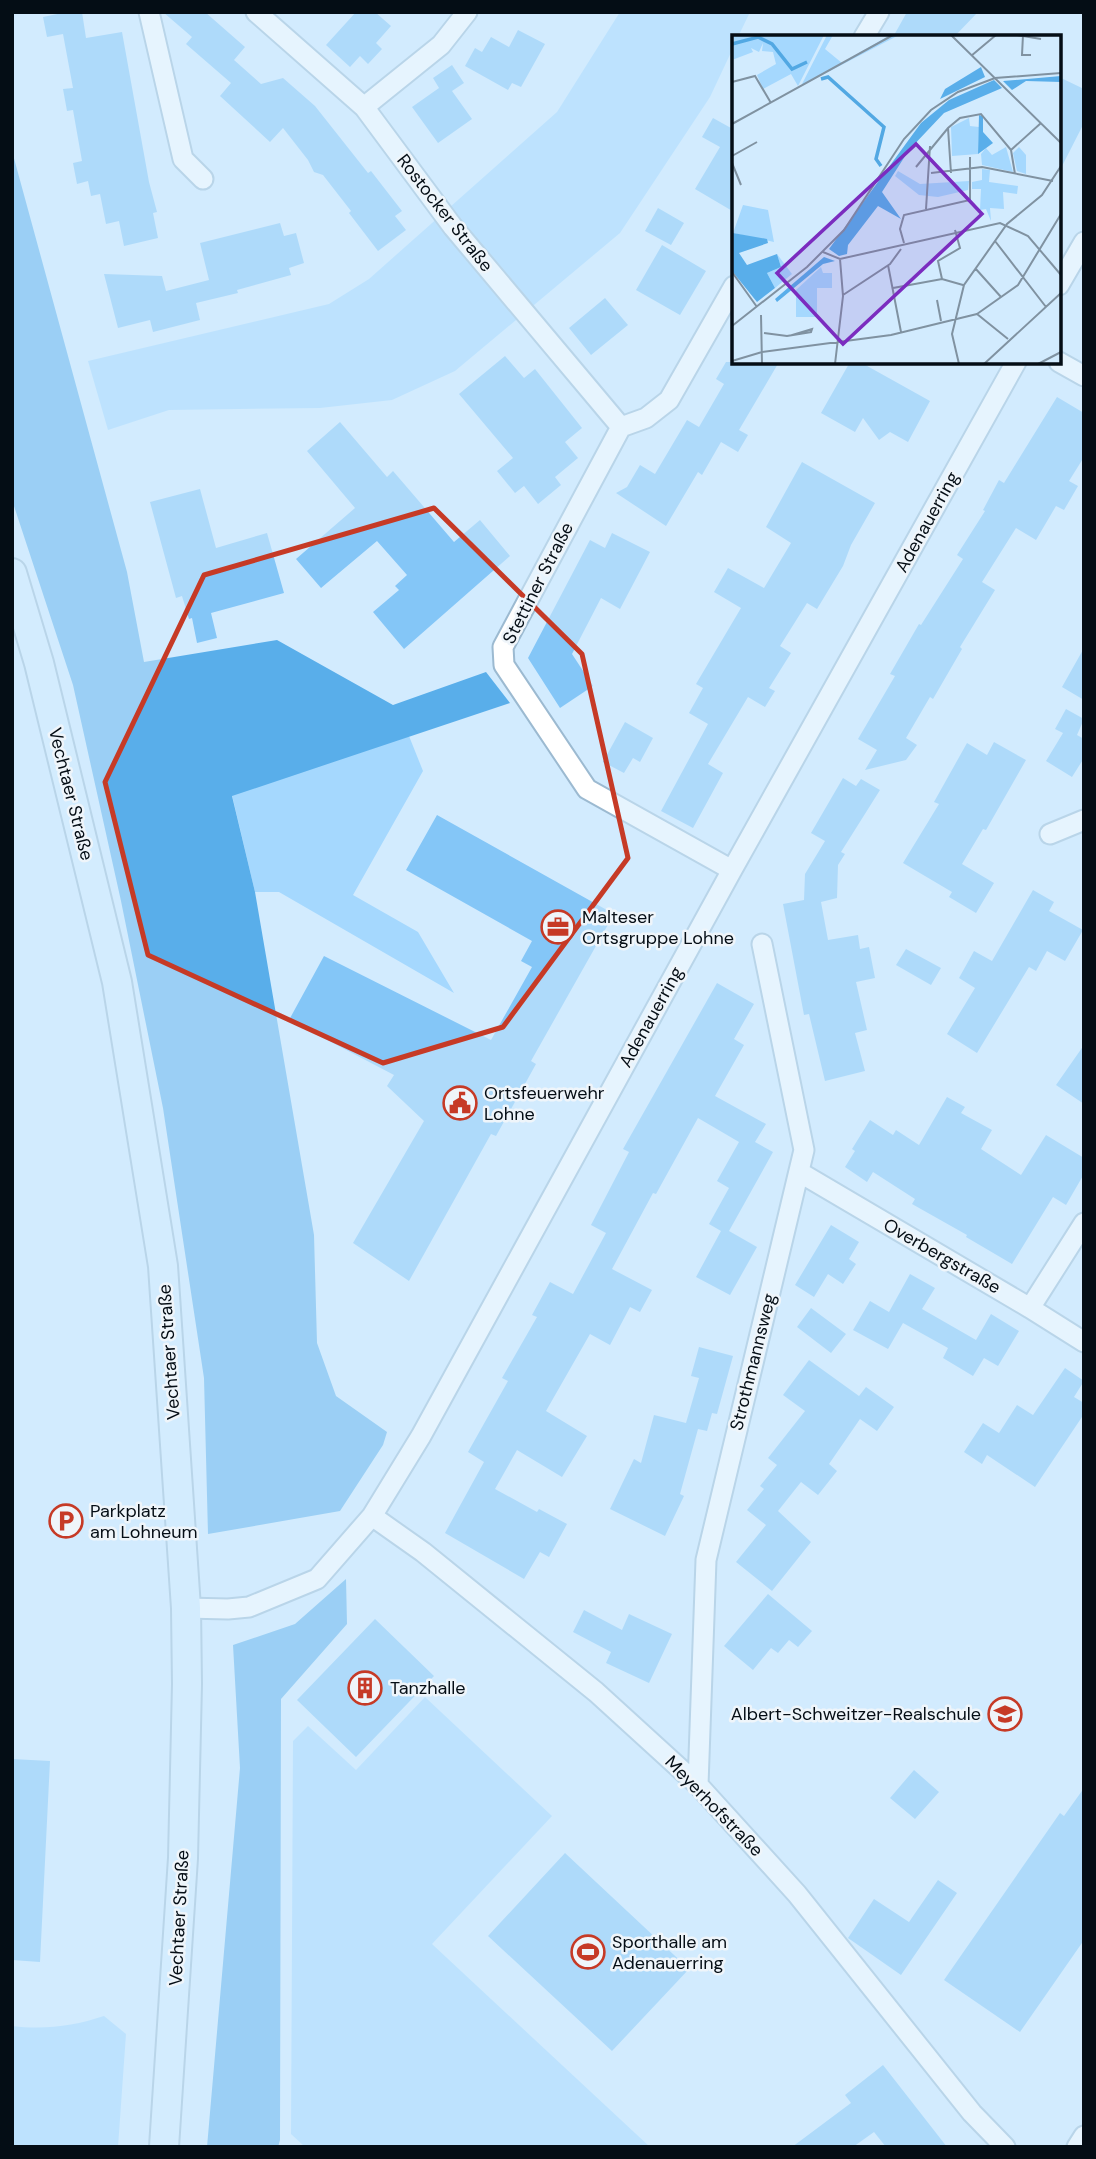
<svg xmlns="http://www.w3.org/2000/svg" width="1096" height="2159" viewBox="0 0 1096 2159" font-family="'DM Sans',sans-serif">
	<rect width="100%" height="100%" fill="#d2ebfe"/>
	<!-- green -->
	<path fill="#a5d8fe" d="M620 12H750L738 37H734V46L710 97 620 233 455 371 392 400 320 408 169 410 108 430 88 361 329 304 369 279 557 112Z
		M409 736 423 771 353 895 418 932 454 993 279 892H255L232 795Z
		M425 1697 552 1816 432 1944 650 2147H305L291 2134 293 1741 308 1726 356 1770Z
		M104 2016 126 2034 118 2147H12V2026C45 2030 74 2026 104 2016Z"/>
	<!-- forest -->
	<path fill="#59aeea" d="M12 151 127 572 144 662 277 640 393 705 486 672 510 703 232 796 255 892 314 1235 317 1343 336 1396 387 1432 383 1445 340 1511 208 1534 204 1378 163 1108 121 901 73 685 12 500Z
		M346 1579 347 1624 281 1699 280 2140 278 2147H207L240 1768 233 1645 295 1624Z"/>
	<!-- building -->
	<path fill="#84c6f7" d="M67 12H82L86 38 122 32 149 182 157 212 153 213 158 238 124 246 119 221 106 224 100 194 91 196 88 181 77 184 73 163 82 161 73 110 67 111 63 89 73 88 63 34 47 37 43 17Z
		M163 12H205L245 47 234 60 261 84 283 78 315 106 368 173 371 171 402 211 395 216 406 230 378 251 349 213 351 211 323 175 314 172 308 160 283 128 270 142 220 96 231 83 186 44 192 37Z
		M356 12H375L391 26 376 43 382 49 368 64 360 56 350 67 326 45Z
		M907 12H978L954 37H893Z
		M518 30 545 44 521 87 512 83 508 90 465 66 475 48 482 52 491 37 509 47Z
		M452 65 464 83 452 91 472 119 438 143 412 107 439 88 433 78Z
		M1059 77 1084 89V123L1059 172Z
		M713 118 731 128 734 124V212L695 189 720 147 702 137Z
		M658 208 684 223 671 245 645 231Z
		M280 223 284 236 296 233 304 263 289 268 291 275 237 290 238 293 196 303 200 320 153 332 150 320 118 328 104 274 162 276 166 291 209 280 200 243Z
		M662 245 706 271 680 315 636 290Z
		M605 298 628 325 591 355 569 328Z
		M505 356 524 378 535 369 582 428 565 442 578 458 555 477 561 485 538 504 524 486 515 493 497 471 513 458 459 394Z
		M726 362H779L739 430 748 435 738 452 721 442 702 475 698 472 666 526 616 493 627 487 640 465 655 474 687 420 699 427 724 384 716 379Z
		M850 362H860L930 401 908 442 890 432 879 440 863 418 855 432 821 413Z
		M1057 397 1084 413V457L1069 481 1078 486 1064 510 1056 506 1036 540 1016 528 982 582 995 590 960 647 962 649 933 699 930 697 906 738 917 745 906 760 865 770 877 750 858 739 895 676 890 674 919 624 921 625 963 559 957 555 985 511 983 510 999 480 1004 483Z
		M340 422 387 477 393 471 454 542 480 520 510 556 404 649 373 612 399 590 395 586 407 575 377 541 321 588 296 559 355 508 307 451Z
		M802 462 875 503 851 545 843 566 817 609 807 603 780 646 791 653 769 688 775 691 765 707 748 697 708 764 723 773 693 828 661 811 708 724 689 713 703 688 696 684 741 608 714 592 728 568 764 588 791 543 766 527Z
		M200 489 216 548 267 533 284 593 211 613 217 638 197 643 192 618 189 619 182 596 176 598 150 502Z
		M612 533 650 552 620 609 601 598 572 654 593 686 560 708 528 658 590 540 605 548Z
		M1084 648V700L1062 687Z
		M1066 709 1084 719 1077 735 1084 739V758L1072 777 1046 761 1063 733 1055 729Z
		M625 722 653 738 640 762 633 758 624 773 603 762Z
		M994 742 1026 760 986 830 983 829 962 864 994 883 976 913 949 897 952 892 903 863 939 804 934 802 967 743 987 755Z
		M843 778 856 786 861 779 880 790 841 852 845 854 838 865 837 898 821 902 828 940 858 935 860 949 869 947 875 978 856 982 867 1030 855 1033 865 1071 825 1081 809 1014 804 1015 783 904 804 900 805 874 825 841 811 833Z
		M437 815 614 914 531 1061 536 1064 496 1136 491 1134 409 1281 353 1243 424 1121 387 1086 394 1075 289 1020 324 956 491 1040 532 967 521 961 532 941 406 870Z
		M1033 890 1054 902 1049 911 1083 930 1065 961 1047 951 1036 971 1029 967 977 1053 947 1034 975 988 959 978 974 951 992 961Z
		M906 949 941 968 931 985 896 965Z
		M717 983 754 1004 734 1039 744 1045 715 1096 766 1124 755 1142 773 1152 729 1231 757 1247 730 1295 696 1277 721 1231 709 1224 729 1188 717 1181 739 1142 698 1118 656 1194 653 1193 612 1269 652 1290 640 1312 630 1307 610 1345 590 1334 546 1411 587 1436 562 1477 517 1450 495 1489 537 1512 539 1509 567 1524 549 1557 540 1552 524 1579 445 1533 484 1462 468 1452 508 1381 502 1378 537 1317 532 1315 550 1282 573 1294 606 1233 591 1225 629 1152 623 1149Z
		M1084 1045V1104L1056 1085Z
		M947 1097 965 1107 961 1113 992 1130 981 1149 1021 1175 1046 1135 1084 1158V1174L1066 1205 1053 1197 1012 1264 966 1237 967 1235 912 1204 915 1199 873 1172 867 1182 845 1167 855 1151 852 1149 870 1120 893 1135 896 1130 919 1145Z
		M831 1225 859 1242 849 1259 856 1264 843 1284 828 1274 814 1297 795 1285Z
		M910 1274 935 1288 922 1309 976 1340 991 1314 1019 1331 998 1366 984 1358 973 1376 943 1358 948 1348 903 1323 888 1349 853 1330 870 1301 889 1312Z
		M811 1308 846 1334 831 1353 797 1327Z
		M699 1347 733 1356 717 1414 712 1413 707 1431 698 1429 680 1494 684 1496 665 1536 610 1509 634 1459 641 1463 654 1415 686 1423 699 1378 691 1376Z
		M809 1360 859 1396 866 1387 894 1407 877 1431 860 1419 829 1464 837 1471 818 1495 801 1482 778 1511 811 1542 772 1591 736 1562 766 1525 747 1510 764 1489 760 1486 777 1465 768 1458 805 1411 783 1395Z
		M1065 1368 1084 1381 1074 1397 1084 1403V1414L1035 1487 987 1455 982 1464 964 1452 983 1423 999 1433 1017 1405 1033 1415Z
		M768 1594 812 1631 798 1647 789 1640 778 1653 771 1648 753 1670 724 1646Z
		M584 1610 622 1630 629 1614 672 1634 649 1683 606 1663 611 1652 573 1632Z
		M375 1619 434 1676 356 1757 297 1700Z
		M12 1759 50 1761 40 1962 12 1960Z
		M914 1770 939 1792 915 1819 890 1798Z
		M1084 1788V1940L1020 2032 944 1980 1060 1813 1064 1816Z
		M565 1853 689 1969 612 2051 488 1936Z
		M938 1880 957 1893 901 1975 848 1938 874 1899 909 1922Z
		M883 2065 947 2147H886L874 2132 853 2147H792L851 2103 845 2095Z"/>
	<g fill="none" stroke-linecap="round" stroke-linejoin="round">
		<defs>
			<path id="minor" d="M149 12 183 159 203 179
				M256 12 364 107 453 227 621 427
				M864 37 879 12
				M364 107 441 45 467 12
				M1059 285 1084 242
				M1059 362 1084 376
				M1050 834 1084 820
				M732 870 587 789 504 665 503 647 621 427 646 418 669 400 734 286
				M799 1172 1030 1308 1084 1342
				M1030 1308 1084 1223
				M372 1516 423 1552 596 1692 698 1785 797 1894 972 2113 1005 2147
				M186 1608 228 1609 249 1607 317 1579 372 1516 421 1436 732 870 1016 362
				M698 1785 706 1560 804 1150 762 944
				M1077 2147 1084 2136"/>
			<path id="secondary" d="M12 573 39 663 117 982 163 1266 186 1608 187 1684 183 1858 164 2147"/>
		</defs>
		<!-- minor casing -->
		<use href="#minor" stroke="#9cbad1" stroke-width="23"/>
		<!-- secondary casing -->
		<use href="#secondary" stroke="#9cbad1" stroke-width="32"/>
		<!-- minor -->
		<use href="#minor" stroke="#fff" stroke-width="19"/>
		<!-- secondary -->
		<use href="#secondary" stroke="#d6eeff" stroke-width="28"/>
	</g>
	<!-- marked area -->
	<path d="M0 0H1096V2159H0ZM434 508 582 654 628 858 503 1027 383 1063 148 955 105 782 204 575Z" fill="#d2ebfe" fill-opacity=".55" fill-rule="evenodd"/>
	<path fill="none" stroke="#c63a26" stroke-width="5" stroke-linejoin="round" d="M434 508 582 654 628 858 503 1027 383 1063 148 955 105 782 204 575Z"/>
	<!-- icons -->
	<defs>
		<symbol id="office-ring" viewBox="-11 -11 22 22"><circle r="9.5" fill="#eff5fa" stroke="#c63a26" stroke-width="1.5"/><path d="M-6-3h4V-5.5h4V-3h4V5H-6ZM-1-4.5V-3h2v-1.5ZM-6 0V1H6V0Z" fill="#c63a26"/></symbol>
		<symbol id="civic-ring" viewBox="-11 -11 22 22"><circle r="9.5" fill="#eff5fa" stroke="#c63a26" stroke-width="1.5"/><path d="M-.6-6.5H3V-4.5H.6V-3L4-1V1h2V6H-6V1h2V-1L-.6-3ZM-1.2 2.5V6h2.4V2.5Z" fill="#c63a26"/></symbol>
		<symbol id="parking-ring" viewBox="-11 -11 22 22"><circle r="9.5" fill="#eff5fa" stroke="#c63a26" stroke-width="1.5"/><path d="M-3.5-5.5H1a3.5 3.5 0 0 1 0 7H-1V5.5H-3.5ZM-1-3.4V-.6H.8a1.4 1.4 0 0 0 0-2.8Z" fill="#c63a26"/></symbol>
		<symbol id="building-ring" viewBox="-11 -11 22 22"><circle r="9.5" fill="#eff5fa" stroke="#c63a26" stroke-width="1.5"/><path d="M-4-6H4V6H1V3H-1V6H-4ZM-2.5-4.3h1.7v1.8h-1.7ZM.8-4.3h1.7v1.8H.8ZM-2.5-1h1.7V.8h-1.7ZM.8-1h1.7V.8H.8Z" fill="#c63a26"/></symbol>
		<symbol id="school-ring" viewBox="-11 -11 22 22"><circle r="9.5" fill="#eff5fa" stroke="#c63a26" stroke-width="1.5"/><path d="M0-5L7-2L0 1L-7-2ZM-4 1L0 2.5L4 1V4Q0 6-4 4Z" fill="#c63a26"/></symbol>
		<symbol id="stadium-ring" viewBox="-11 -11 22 22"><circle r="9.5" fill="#eff5fa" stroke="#c63a26" stroke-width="1.5"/><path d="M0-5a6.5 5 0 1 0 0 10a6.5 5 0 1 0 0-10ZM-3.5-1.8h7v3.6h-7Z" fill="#c63a26"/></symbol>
	</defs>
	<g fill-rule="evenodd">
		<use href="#office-ring" x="539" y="908" width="38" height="38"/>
		<use href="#civic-ring" x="441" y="1084" width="38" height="38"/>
		<use href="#parking-ring" x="47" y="1502" width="38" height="38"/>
		<use href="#building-ring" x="346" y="1669" width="38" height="38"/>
		<use href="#school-ring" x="986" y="1695" width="38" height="38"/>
		<use href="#stadium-ring" x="569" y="1933" width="38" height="38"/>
	</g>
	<g text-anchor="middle" stroke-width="5" stroke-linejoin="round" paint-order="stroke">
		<!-- street labels -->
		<g font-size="18" fill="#040d15" stroke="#eff5fa">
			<text transform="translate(445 213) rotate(52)" y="6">Rostocker Straße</text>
			<text transform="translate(927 522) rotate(-61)" y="6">Adenauerring</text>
			<text transform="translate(538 583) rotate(-63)" y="6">Stettiner Straße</text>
			<text transform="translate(71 794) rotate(76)" y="6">Vechtaer Straße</text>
			<text transform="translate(651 1017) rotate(-61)" y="6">Adenauerring</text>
			<text transform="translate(942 1256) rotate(30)" y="6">Overbergstraße</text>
			<text transform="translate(169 1352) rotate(-94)" y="6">Vechtaer Straße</text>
			<text transform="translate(753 1362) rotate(-76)" y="6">Strothmannsweg</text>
			<text transform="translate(714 1806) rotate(46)" y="6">Meyerhofstraße</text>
			<text transform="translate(179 1918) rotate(-87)" y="6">Vechtaer Straße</text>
		</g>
		<!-- poi labels -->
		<g font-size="18" fill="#040d15" stroke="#eff5fa" text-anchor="start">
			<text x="582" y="923">Malteser<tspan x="582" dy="21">Ortsgruppe Lohne</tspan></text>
			<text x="484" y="1099">Ortsfeuerwehr<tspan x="484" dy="21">Lohne</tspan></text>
			<text x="90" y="1517">Parkplatz<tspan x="90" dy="21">am Lohneum</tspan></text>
			<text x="390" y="1694">Tanzhalle</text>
			<text x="981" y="1720" text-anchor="end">Albert-Schweitzer-Realschule</text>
			<text x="612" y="1948">Sporthalle am<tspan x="612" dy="21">Adenauerring</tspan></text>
		</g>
	</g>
	<!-- overview -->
	<g transform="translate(732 35)">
		<rect width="329" height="329" fill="#d2ebfe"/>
		<path d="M0 0H92L66 51 59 39 31 54 25 40 44 29 41 17 30 16 31 8 27 17 19 13 21 17 0 25ZM95 0H101L93 14 110 28 158 0H167L69 51ZM237 83 238 91 247 92 246 119 220 121 219 92ZM274 112 281 137 250 130 249 119 254 113 260 120ZM287 112 294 120V139L285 136 281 118ZM250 134 258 135 257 147 286 151 285 159 271 157 272 174 258 173 259 186 254 174 248 175 249 154H240V147L250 145ZM166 136 188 149 237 146 236 155 206 162 187 160 163 141ZM11 170 36 175 42 207 1 198ZM45 219 60 239 43 253 35 238 49 232ZM89 232 91 238H100V253H85V282H64V255Z" fill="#a5d8fe"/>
		<path d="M249 32 253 42 208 64 213 54ZM329 41V47L294 46 280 55 271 46ZM262 45 270 53 212 78 177 115 150 157 169 184 146 171 116 210 115 219 107 221 97 214 189 88 217 65ZM247 80 251 81V97L261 108 246 119ZM1 198 35 204 36 208 7 218 15 230 45 219 49 232 35 238 43 253 25 267 0 236ZM92 222 103 226 91 229 45 267 43 264Z" fill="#59aeea"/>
		<path fill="none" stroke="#52a8e3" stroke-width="3.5" d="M0 9 26 2 40 9 60 34 75 27M89 44 96 42 152 92 144 124 149 131"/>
		<path fill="none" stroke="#8092a1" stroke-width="2" d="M219 0 329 108M285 0 309 4M291 0 290 20H299M239 21 264 0M0 47 23 41 39 68M0 89 161 0M216 93 219 138M279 115 309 88M0 121 25 107M0 128 9 150M184 132 216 93 228 83 249 79 279 115 283 139M199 138 250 132 321 146M194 174 198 111M263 206 314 272M172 208 168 194 172 180 238 165V122M91 217 108 224 268 188 296 201 329 240M156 230 169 297M243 233 269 262M0 237 25 272M210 244 206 226 228 213 223 195M161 253 210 244 231 250M111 260 158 229 169 214M205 265 209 286M245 279 286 250 329 179M245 279 276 304M29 280 30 329M0 291 75 232 112 195 172 104 199 75 226 57 263 43 329 38M32 298 55 301 79 297 80 294 57 301M0 326 30 317 159 300 245 279M103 329 111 261 108 224M227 329 220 299 232 250 275 189 310 160 329 131M252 329 329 258M306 329 329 317"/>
		<path fill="#7b2cbf" fill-opacity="0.15" stroke="#7b2cbf" stroke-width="3.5" d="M184 109 250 179 111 309 45 238Z"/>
		<rect width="329" height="329" fill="none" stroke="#040d15" stroke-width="3.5"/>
	</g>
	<!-- border -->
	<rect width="1096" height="2159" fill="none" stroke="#040d15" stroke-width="28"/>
</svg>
